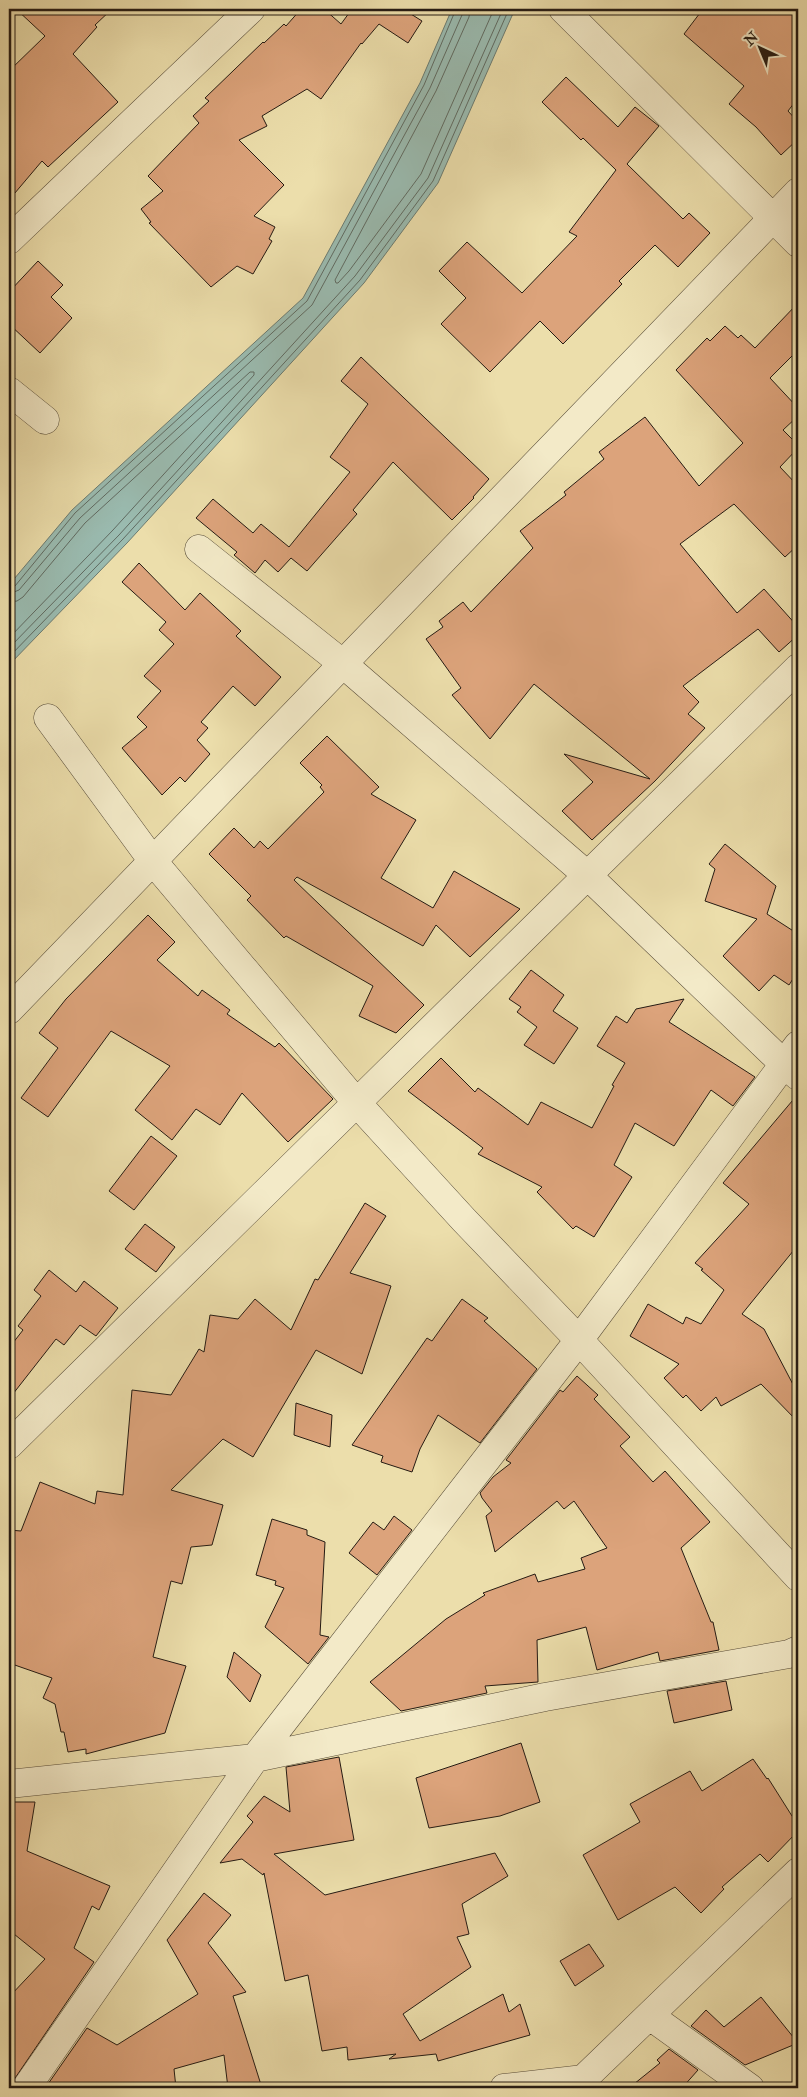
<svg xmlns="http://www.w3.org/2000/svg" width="807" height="2097" viewBox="0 0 807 2097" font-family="'IM FELL Double Pica',serif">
	<rect width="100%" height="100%" fill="#ecdeab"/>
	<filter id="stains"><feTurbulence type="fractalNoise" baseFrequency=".004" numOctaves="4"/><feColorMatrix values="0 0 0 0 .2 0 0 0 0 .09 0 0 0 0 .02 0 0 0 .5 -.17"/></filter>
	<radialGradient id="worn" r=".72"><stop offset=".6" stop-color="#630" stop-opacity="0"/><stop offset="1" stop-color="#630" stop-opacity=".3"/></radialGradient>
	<!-- water -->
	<path fill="#9abbb0" stroke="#6b7b71" d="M452 9H515L438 183 364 283 127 543 9 665V585L72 510 303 298 420 83Z"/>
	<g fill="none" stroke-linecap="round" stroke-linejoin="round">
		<!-- shore -->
		<path stroke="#606b62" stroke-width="1" d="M470 9 469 17 436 91 335 280 336 283H338L349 271 421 174 494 9
			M9 588 15 586 75 513 307 301 424 85 456 9
			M9 594 19 590 80 518 312 305 430 88 462 15 463 9
			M9 602 17 601 23 597 85 523 250 372H254V375L113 530 9 638
			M9 648 119 535 355 276 428 178 503 9
			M9 657 123 539 360 280 433 181 509 9"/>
	</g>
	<!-- building -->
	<path fill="#dca37b" stroke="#251b13" d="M16 9H112L95 25 97 27 73 54 118 102 48 167 42 161 9 200V71L45 36Z
		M301 9H324L341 24 352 9H403L422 21 408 43 379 24 362 44 361 43 321 99 307 89 262 116 267 126 239 140 284 185 254 216 275 227 269 239 272 241 253 274 237 266 211 287 149 223 151 222 141 209 163 191 148 176 199 123 193 116 209 101 205 98 263 42 264 43 284 24 286 26Z
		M703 9H798V98L788 111 798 122V139L781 155 756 127 729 104 744 86 684 34Z
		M566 77 618 127 635 107 659 126 627 164 683 219 689 213 710 233 678 267 655 245 619 281 622 284 563 344 540 321 490 372 441 324 466 298 439 271 467 242 522 293 577 236 569 232 616 170 583 138 581 140 542 102Z
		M38 261 63 285 51 297 72 318 40 353 9 324V292Z
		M798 303V350L770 378 798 408V416L783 430 798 445V448L780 467 798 486V545L785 557 734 504 680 544 737 613 764 589 798 627V635L779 652 758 629 683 686 699 702 688 714 705 728 655 781 592 840 562 811 593 782 564 754 650 779 534 684 490 739 452 695 461 688 426 639 443 627 439 621 463 602 471 612 533 548 520 531 566 495 564 492 604 459 599 452 645 417 699 486 743 443 676 370 707 338 710 341 725 326 738 338 741 335 755 348Z
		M361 357 489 479 473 497 474 498 452 520 393 462 353 510 357 514 307 571 291 558 278 572 265 560 255 573 234 555 237 552 196 518 213 499 253 533 261 524 289 547 350 472 330 457 368 404 341 381Z
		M139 563 185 610 200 593 241 631 236 636 281 677 255 706 233 686 201 722 208 728 197 740 210 754 185 782 180 777 162 795 122 748 147 727 137 717 161 691 144 676 174 644 159 630 166 622 122 582Z
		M327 736 379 787 371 794 416 820 381 878 433 908 454 871 520 909 470 957 436 925 423 946 297 877 294 880 424 1005 396 1033 359 1016 373 986 286 936 284 938 247 900 251 896 209 854 234 828 254 848 260 841 268 849 324 792 320 787 322 785 300 763Z
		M725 844 776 886 767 914 798 934V971L789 985 774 975 759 991 723 956 757 919 705 901 715 869 709 864Z
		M148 915 175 942 157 960 198 996 202 990 230 1010 227 1014 275 1047 279 1043 333 1099 288 1142 242 1093 220 1125 196 1109 172 1140 135 1110 170 1066 111 1031 48 1117 21 1098 58 1048 39 1033 66 999Z
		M531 970 564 995 553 1011 578 1028 554 1064 524 1045 537 1027 517 1012 521 1007 509 999Z
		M684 999 669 1022 755 1077 733 1106 711 1090 674 1146 635 1123 614 1165 632 1177 594 1237 576 1226 573 1229 537 1192 542 1187 478 1154 483 1148 408 1091 441 1058 475 1092 478 1088 528 1125 541 1102 592 1128 614 1086 612 1085 625 1063 597 1046 616 1016 627 1023 636 1009Z
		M798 1094V1245L742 1314 764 1329 798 1394V1422L761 1384 721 1406 716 1397 701 1411 686 1395 683 1398 664 1378 679 1364 630 1336 648 1304 683 1324 686 1317 701 1324 724 1290 701 1270 703 1269 695 1263 749 1204 723 1183Z
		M151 1136 177 1156 134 1210 109 1191Z
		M365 1203 386 1216 350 1273 391 1286 362 1374 316 1350 253 1457 223 1439 171 1490 223 1505 212 1545 191 1547 182 1584 171 1581 153 1657 186 1666 165 1733 86 1754V1749L68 1752 64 1732H61L55 1704 43 1698 52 1678 9 1663V1530L21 1531 40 1482 95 1504 97 1491 123 1495 132 1390 171 1395 199 1349 204 1352 210 1315 238 1319 255 1299 291 1330 315 1279 318 1280Z
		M145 1224 175 1247 156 1272 125 1249Z
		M49 1270 76 1292 84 1281 118 1308 96 1336 80 1325 64 1345 56 1339 9 1399V1348L23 1330 18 1326 41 1296 34 1290Z
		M462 1299 488 1318 484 1321 537 1369 480 1443 438 1415 420 1449 412 1472 381 1462 383 1456 352 1445 427 1338 432 1341Z
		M577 1376 598 1395 594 1399 630 1437 620 1446 653 1482 665 1471 710 1522 681 1548 711 1622H713L719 1650 660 1661 658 1652 597 1670 586 1627 537 1640 538 1682 485 1686 487 1693 401 1711 370 1682 446 1619 485 1595 483 1593 535 1574 538 1582 585 1569 581 1558 607 1548 574 1501 564 1509 557 1501 495 1552 486 1516 492 1511 482 1498 480 1493 493 1477 511 1463 506 1460 560 1390 563 1392Z
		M296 1403 332 1415 330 1447 294 1435Z
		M394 1516 412 1530 377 1575 349 1553 373 1522 384 1530Z
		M272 1519 307 1530V1535L325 1542 320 1635 329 1637 308 1664 265 1627 284 1588 275 1585 276 1581 256 1575Z
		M234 1652 261 1675 250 1702 227 1677Z
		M726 1681 732 1710 674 1723 667 1691Z
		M521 1743 540 1802 500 1816 429 1828 416 1778Z
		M339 1757 354 1840 274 1854 325 1895 495 1853 508 1876 462 1904 469 1934 457 1937 471 1967 403 2014 420 2041 503 1994 509 2012 520 2004 530 2035 438 2061 436 2054 389 2059 396 2054 348 2060 347 2047 322 2051 308 1975 285 1981 264 1873 263 1875 242 1859 220 1863 253 1822 247 1816 264 1796 290 1812 286 1767Z
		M753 1759 767 1779 768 1778 792 1816 798 1823V1831L768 1862 760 1854 722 1887 724 1889 701 1913 675 1887 618 1920 583 1855 640 1822 630 1804 690 1771 702 1791Z
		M9 1802H35L27 1851 110 1886 99 1910 92 1906 74 1948 94 1962 9 2087V1997L45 1959 9 1930Z
		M204 1893 231 1915 208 1943 246 1992 233 1996 262 2088H228L224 2055 174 2069 176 2088H54L48 2084 87 2028 117 2045 198 1994 167 1940Z
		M589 1944 604 1966 575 1986 560 1961Z
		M761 1997 798 2043 745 2065 691 2026 706 2010 724 2027Z
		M669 2049 698 2070 682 2088H629L660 2063 657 2060Z"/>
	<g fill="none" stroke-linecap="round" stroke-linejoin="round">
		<defs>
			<path id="minor" d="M563 9 798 243
				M9 240 251 9
				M9 391 45 420
				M199 549 342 663 587 875 784 1064 798 1076
				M48 718 152 860 356 1102 464 1220 579 1340 798 1577
				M9 1010 798 192
				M9 1445 798 668
				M9 1784 255 1758 545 1697 789 1654 798 1650
				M650 2016 750 2088
				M26 2088 255 1758 579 1340 798 1045
				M504 2088 584 2079
				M574 2088 798 1872"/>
		</defs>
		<!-- minor casing -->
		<use href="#minor" stroke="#574c39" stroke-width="29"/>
		<!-- minor -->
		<use href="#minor" stroke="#f3eac8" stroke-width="28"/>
	</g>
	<!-- margin -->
	<rect width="807" height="2097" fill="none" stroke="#ecdeab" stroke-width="30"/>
	<rect x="10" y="10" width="787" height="2077" fill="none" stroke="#251b13" stroke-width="2.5"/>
	<rect x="15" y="15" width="777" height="2067" fill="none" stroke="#251b13"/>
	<!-- north arrow -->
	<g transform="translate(760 48) rotate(316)" stroke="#f3eac8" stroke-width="4" paint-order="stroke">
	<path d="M0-4L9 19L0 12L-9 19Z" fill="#251b13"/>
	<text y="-8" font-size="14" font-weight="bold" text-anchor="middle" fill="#251b13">N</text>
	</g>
	<rect width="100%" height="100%" filter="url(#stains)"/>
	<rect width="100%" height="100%" fill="url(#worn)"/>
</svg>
